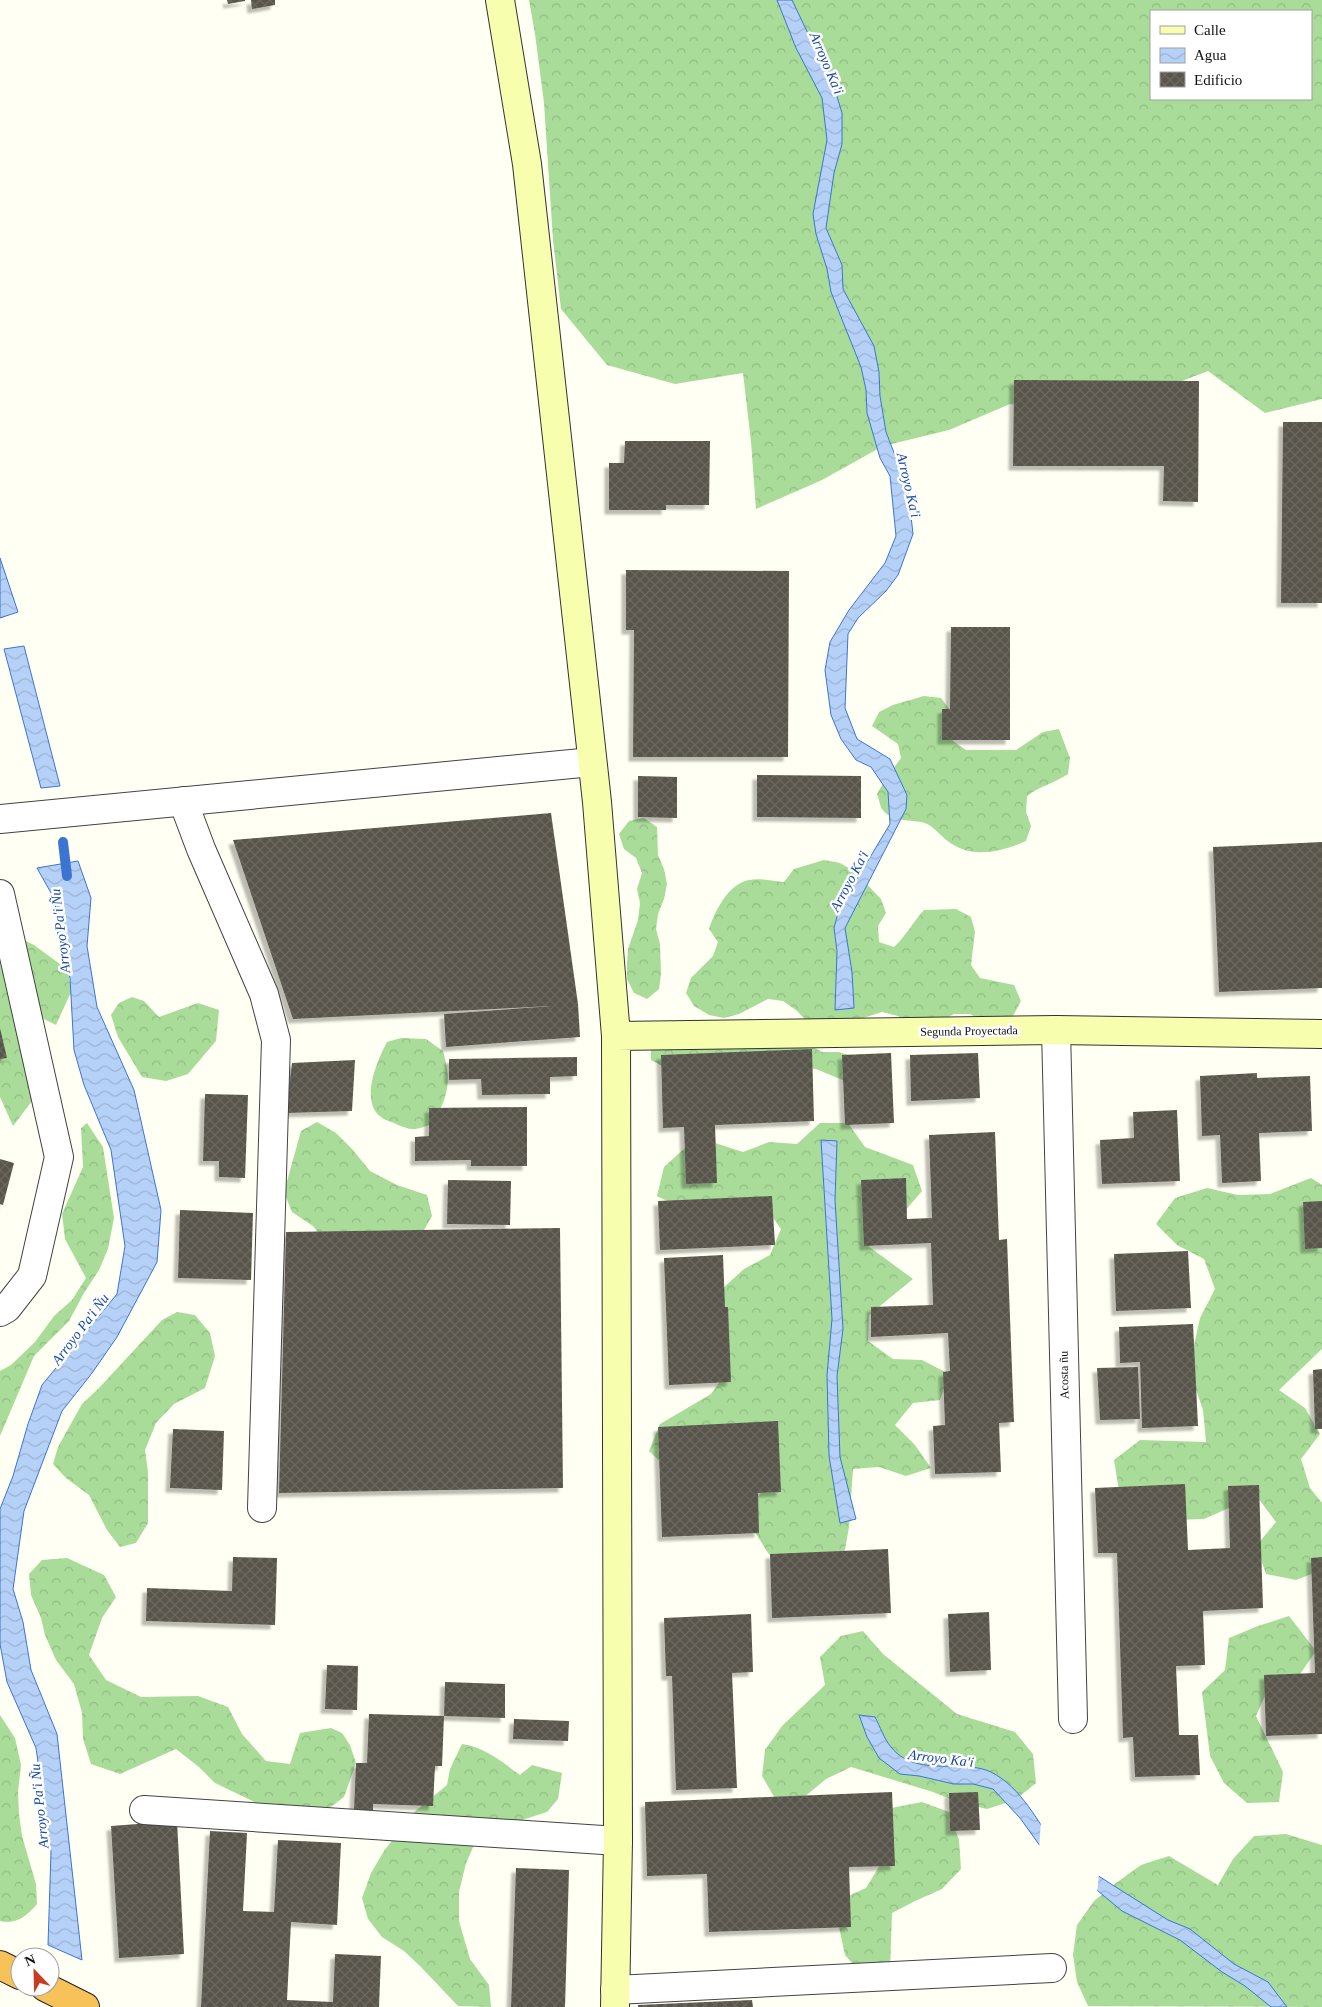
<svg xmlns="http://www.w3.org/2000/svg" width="1322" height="2007" viewBox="0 0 1322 2007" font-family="Georgia,serif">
	<defs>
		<pattern id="forest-crowns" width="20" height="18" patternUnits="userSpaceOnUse" patternTransform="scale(1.25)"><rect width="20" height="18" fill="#a9dc99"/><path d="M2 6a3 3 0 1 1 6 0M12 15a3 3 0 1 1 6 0" fill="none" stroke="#90bc83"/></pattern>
		<pattern id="water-waves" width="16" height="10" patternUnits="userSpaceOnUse" patternTransform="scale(1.25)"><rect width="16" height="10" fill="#b6d1f8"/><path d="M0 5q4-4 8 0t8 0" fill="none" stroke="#9bb2d4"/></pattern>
		<pattern id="building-cross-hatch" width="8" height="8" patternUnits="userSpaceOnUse" patternTransform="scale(1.25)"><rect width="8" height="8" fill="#59544c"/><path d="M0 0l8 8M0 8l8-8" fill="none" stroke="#6c6861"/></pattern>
		<filter id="shadow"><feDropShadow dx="-4.5" dy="4.5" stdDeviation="1" flood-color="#0004"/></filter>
	</defs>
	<rect width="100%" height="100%" fill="#fffff3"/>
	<!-- forest -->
	<path fill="url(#forest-crowns)" fill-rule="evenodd" d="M529 0H1322V399L1265 413 1208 371 1146 395 1080 410 1010 404 949 430 883 446 822 480 756 509 751 442 743 373 675 384 607 365 561 309 553 240 544 103 535 34ZM1151 11H1311V99H1151Z
		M924 696 941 698 950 710 953 741 966 750H1016L1043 732 1059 729 1070 758 1068 774C1055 783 1040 786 1027 796L1026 812 1031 826 1026 841C1003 851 975 859 952 844 943 839 935 827 925 823 911 819 892 823 882 809 880 806 879 799 877 794L885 780 901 758 898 744 872 726 879 712 893 705Z
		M644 818 657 827 658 855 664 869 667 884 664 899 658 914 656 929 660 944 661 974 659 989 647 999 634 993 627 979V964L628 949 638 920 640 903 637 889 642 873 636 858 624 849 619 834 629 821Z
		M824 860 840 863 854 871 881 899 886 913 878 926 879 942 894 947C906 936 913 922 924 910L956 909 971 917 975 932 971 965 980 978 1014 985 1021 1001 1013 1016 999 1022 983 1021 970 1014H954L927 1028 911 1025 898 1016 882 1012 838 1026 807 1021 796 1010 783 1001 768 999 739 1014 724 1018 709 1015 694 1006 686 993 691 978 713 956 718 942 709 929C715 911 728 884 749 880 761 878 773 881 784 882L794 869Z
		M9 933 34 945 68 970 71 992 56 1025 26 1010V1064L32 1101 13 1126 0 1097V939Z
		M132 997 144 1001 159 1017 198 1003 219 1010 216 1041 188 1074 166 1081 142 1077 118 1037 111 1015 119 1003Z
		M401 1038 426 1039 443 1051C452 1082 448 1094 434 1123 416 1130 413 1132 394 1123 390 1121 384 1120 381 1117 359 1101 378 1059 387 1042Z
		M808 1044 822 1052H838L856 1057 845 1081 816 1069 801 1067H664L651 1060V1045Z
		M317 1122 336 1133 353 1150 370 1171 397 1185 427 1195 432 1216 424 1230 325 1242 313 1226 292 1212 284 1192 301 1131Z
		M87 1123 103 1147 114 1218 108 1249 99 1270 84 1293 69 1321 34 1356 0 1436V1371L11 1365 35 1342 54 1316 72 1300 86 1278 65 1239 62 1214 83 1167 81 1128Z
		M820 1123H848L865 1147 913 1165 922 1191 904 1212 879 1222 864 1243 913 1279 869 1315 868 1341 893 1359 922 1360 949 1374 940 1400 913 1403 895 1425 915 1445 931 1468 906 1476 879 1467 853 1469 849 1527 844 1555 792 1570 768 1553 753 1529 754 1500 774 1480 669 1470 649 1451 660 1424 711 1394 728 1370 722 1289 744 1269 770 1255 781 1229 764 1205 681 1208 657 1196 664 1167 685 1148 715 1143 743 1152 769 1142 797 1144Z
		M1311 1178 1322 1185V1349L1279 1390 1305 1408 1320 1434 1301 1459 1310 1488 1322 1503V1570L1296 1580 1266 1574 1256 1546 1276 1522 1258 1498 1231 1507 1204 1519 1172 1520 1119 1491 1114 1460 1140 1440 1206 1442 1203 1410 1193 1381V1350L1200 1318 1215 1289 1204 1259 1177 1245 1156 1224 1175 1198 1207 1188 1238 1195 1270 1194Z
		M177 1312 195 1315 210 1333 215 1356 205 1388 174 1404 156 1423 145 1450 148 1472V1523L136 1543 120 1547 107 1530 89 1495 66 1478 53 1464 58 1447 82 1404 99 1388 162 1320Z
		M67 1558 104 1575 116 1597 102 1618 89 1655 106 1680 141 1697 198 1696 228 1707 242 1734 266 1761 290 1764 300 1733 331 1728 342 1733 350 1745 356 1763 344 1797 324 1812 267 1808 215 1783 199 1767 176 1749 120 1774 91 1764 83 1739 82 1713 74 1684 56 1660 45 1635 41 1618 31 1595 29 1574 42 1560Z
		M1289 1616 1316 1651 1298 1677 1269 1687 1256 1716 1283 1772 1279 1802 1247 1803 1224 1783 1210 1756 1202 1692 1225 1670 1229 1638 1258 1626Z
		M863 1631 883 1654 957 1714 1015 1732 1033 1754 1036 1783 1015 1800 987 1809 960 1803 933 1792 851 1767 826 1779 803 1798 776 1800 762 1776 765 1750 782 1726 825 1685 820 1657 841 1636Z
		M0 1715 15 1738 21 1765 18 1792 19 1814 22 1836 36 1884 37 1904C27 1916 16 1925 0 1921Z
		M462 1744C485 1747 502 1762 520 1775L532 1765 562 1773 558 1799 547 1812 522 1820 496 1821 480 1832 466 1863 459 1892V1921L470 1959 489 1985 491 2007 458 2006 420 1966 404 1951 382 1937 368 1919 362 1898 371 1873 384 1851 413 1813 447 1785 450 1769Z
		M922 1802 949 1812 959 1840 961 1869 942 1889 915 1901 892 1913 890 1972 863 1976 845 1955 839 1927V1900L866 1888 880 1865 881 1810Z
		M1286 1834 1322 1845V2007L1088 2006 1077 1982 1073 1955 1077 1925 1094 1901 1116 1883 1141 1865 1169 1856 1218 1885 1233 1859 1254 1836Z"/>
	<!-- water -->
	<path fill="url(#water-waves)" stroke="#3b75d1" d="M777 0H792L835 90 842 113V144L834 173 826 228 842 265 843 289 874 346 879 372 880 396 886 432 908 489 913 534 898 575 886 591 858 618 848 634 845 708 857 739 890 759 907 795 906 809 845 928 852 972 854 1008 835 1010 837 951 834 928 839 909 890 824 888 792 871 767 856 760 841 739 831 715 825 670 830 642 849 610 885 563 896 536 890 476 880 458 867 413 866 390 861 367 831 292 827 269 816 234 813 214 827 140 822 98 796 48Z
		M0 558 18 612 0 618Z
		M24 646 60 786 41 788 4 649Z
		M78 861 91 898 87 946 97 1007 134 1090 161 1210 157 1262 117 1337 92 1373 62 1411 24 1511 13 1589 23 1622 31 1670 57 1734 82 1960 48 1945 51 1852 36 1748 7 1682 0 1644V1509L13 1476 28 1424 42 1385 117 1294 125 1246 111 1150 84 1085 74 1050 70 978 58 937 55 900 37 868Z
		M821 1140 837 1141 835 1200 843 1329 837 1376 840 1457 856 1519 840 1523 829 1456 827 1375 832 1319Z
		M859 1715 875 1717C880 1726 884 1739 891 1747 906 1766 931 1767 954 1766 965 1766 980 1767 991 1772 1021 1787 1039 1823 1057 1850L1053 1864 1020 1818 993 1789 973 1784H954L919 1776 900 1774 879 1758 867 1737Z
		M1089 1870 1168 1920 1190 1929 1234 1964 1268 1982 1287 2007H1271L1245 1986 1222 1972 1180 1940 1122 1911 1086 1881Z"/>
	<!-- pier -->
	<path fill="#fffff3" d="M1041 1821 1059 1849 1054 1867 1051 1866 1039 1849Z
		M1088 1868 1099 1873 1097 1894 1083 1882Z"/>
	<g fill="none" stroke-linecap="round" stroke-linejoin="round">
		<!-- stream -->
		<path stroke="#3b75d1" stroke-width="10" d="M63 842 67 876"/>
	</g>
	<!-- building -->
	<path fill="url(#building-cross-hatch)" filter="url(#shadow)" d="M227 0H245V1L228 4Z
		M251 0H275V5L252 9Z
		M1014 380 1199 381 1198 502 1163 501 1164 466H1013Z
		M1283 422H1322V603H1281Z
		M625 441H710L709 505H666V510H609V463H624Z
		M626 570 789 571 788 757H633L634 630H626Z
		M951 627H1010V740H942V709H950Z
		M757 775 861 776V818L757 817Z
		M638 776 677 777V818L638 817Z
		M551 813 578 1004 580 1037 446 1047 444 1014 552 1006 293 1019 233 840Z
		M1322 842V988L1219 992 1213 847Z
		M0 1028 7 1058 0 1059Z
		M812 1049 814 1121 715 1125 717 1183 686 1184 684 1127 663 1128 661 1055Z
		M891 1053 894 1123 845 1125 842 1055Z
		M978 1053 980 1098 911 1101 910 1055Z
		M577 1057V1076L550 1077V1094L482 1095 481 1079 449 1080V1059Z
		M355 1060 352 1111 286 1113 292 1063Z
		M1257 1073V1078L1310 1076 1312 1131 1259 1133 1261 1181 1222 1183 1220 1135 1202 1136 1200 1076Z
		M205 1094 248 1095 245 1178 219 1177V1161H203Z
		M527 1107V1166H471V1160L415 1161V1137L429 1136V1108Z
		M1177 1110 1180 1181 1102 1184 1100 1140 1134 1138 1133 1112Z
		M995 1132 999 1240 1007 1239 1014 1422 999 1423 1001 1472 935 1474 933 1426 945 1425 943 1372 950 1371 948 1333 871 1337V1307L933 1305 931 1243 864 1246 861 1180 906 1178 907 1219 932 1218 929 1135Z
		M0 1159 14 1163 3 1205 0 1204Z
		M448 1180 511 1181 510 1225 447 1224Z
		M772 1196 775 1245 660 1250 658 1201Z
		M1322 1201V1248L1305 1249 1303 1202Z
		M180 1210 253 1213 251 1280 178 1278Z
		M560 1228 563 1488 279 1493 286 1232Z
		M1188 1251 1191 1308 1116 1311 1114 1254Z
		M723 1255 725 1307H728L731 1382 669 1385 664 1258Z
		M1193 1324 1198 1426 1142 1428 1140 1362 1120 1363 1119 1327Z
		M1138 1367 1140 1419 1100 1420 1097 1368Z
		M1322 1369V1429H1315L1313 1370Z
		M778 1421 781 1492 758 1493 759 1533 662 1537 658 1427Z
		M173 1429 224 1431 222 1490 170 1488Z
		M1185 1484 1188 1550 1230 1548 1228 1486 1259 1485 1263 1608 1203 1611 1205 1665 1176 1666 1179 1735H1198L1200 1775 1135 1777 1133 1737 1123 1738 1117 1553H1098L1095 1488Z
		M888 1549 891 1613 772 1618 770 1554Z
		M233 1557 277 1558 275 1625 146 1621 147 1588 232 1591Z
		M1322 1557V1734L1266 1736 1264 1675 1315 1673 1311 1558Z
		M989 1612 991 1670 950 1672 948 1614Z
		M751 1614 753 1672 732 1673 737 1788 676 1790 672 1676H666L664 1618Z
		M327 1665 358 1666 357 1710 325 1709Z
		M445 1682 505 1684V1718L444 1716Z
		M369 1714 444 1716 442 1766H435L433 1806 373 1804V1810H354L356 1763H367Z
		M514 1719 569 1721 568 1741 513 1739Z
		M892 1792 895 1866 849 1867 851 1927 709 1932 707 1874 647 1876 645 1802Z
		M978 1792 980 1830 950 1831 949 1793Z
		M177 1821 184 1954 119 1958 111 1826Z
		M210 1831 247 1833 243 1911 274 1912 278 1840 341 1843 337 1925 291 1922 287 2000 333 2002 335 1954 381 1956 379 2007H201Z
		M516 1868 569 1870 565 2007H511Z
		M752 2000 753 2007H638V2005Z"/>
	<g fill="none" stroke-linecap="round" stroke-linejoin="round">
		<defs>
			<path id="street" d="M183 801 201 849 264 994 276 1040 262 1508
				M0 819 592 762
				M0 894 59 1157 32 1276 7 1308 0 1312
				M1056 1030 1073 1719
				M144 1810 618 1841
				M615 1990 1052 1968"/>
			<path id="secondary" d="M500 0 527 164 597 802 616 1036 618 1841 615 2007
				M616 1036 1056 1030 1322 1034"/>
			<path id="highway" d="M0 1965 20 1975
				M45 1987 85 2007"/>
		</defs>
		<!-- street casing -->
		<use href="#street" stroke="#434343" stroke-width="30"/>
		<!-- secondary casing -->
		<use href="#secondary" stroke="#323232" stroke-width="30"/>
		<!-- highway casing -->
		<use href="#highway" stroke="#212121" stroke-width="30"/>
		<!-- street -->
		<use href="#street" stroke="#fff" stroke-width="28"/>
		<!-- secondary -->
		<use href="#secondary" stroke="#f7ffae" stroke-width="28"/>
		<!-- highway -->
		<use href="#highway" stroke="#f7c359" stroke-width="28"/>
	</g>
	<g text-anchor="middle" stroke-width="5" stroke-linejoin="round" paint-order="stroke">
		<!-- street labels -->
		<g font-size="12" fill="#101010" stroke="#fff">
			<text transform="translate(969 1031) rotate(-1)" y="4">Segunda Proyectada</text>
			<text transform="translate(1064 1375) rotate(-91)" y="4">Acosta ñu</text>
		</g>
		<!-- water labels -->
		<g font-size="14" font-style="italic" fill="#1547a6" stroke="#fff">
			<text transform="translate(827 63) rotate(67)" y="5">Arroyo Ka'i</text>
			<text transform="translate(909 485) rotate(77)" y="5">Arroyo Ka'i</text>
			<text transform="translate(849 881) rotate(-62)" y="5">Arroyo Ka'i</text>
			<text transform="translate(60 931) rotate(-97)" y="5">Arroyo Pa'i Ñu</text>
			<text transform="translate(80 1329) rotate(-53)" y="5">Arroyo Pa'i Ñu</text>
			<text transform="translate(941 1758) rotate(7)" y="5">Arroyo Ka'i</text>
			<text transform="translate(39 1806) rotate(-96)" y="5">Arroyo Pa'i Ñu</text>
		</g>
	</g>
	<!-- legend -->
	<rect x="1150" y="10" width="162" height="90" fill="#ffffff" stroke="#9f9f9f"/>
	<rect x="1160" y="26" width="25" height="8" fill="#f7ffae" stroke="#9f9f9f"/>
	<text x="1194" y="35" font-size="15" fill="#101010">Calle</text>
	<rect x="1160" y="48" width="25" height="15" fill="url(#water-waves)" stroke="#9f9f9f"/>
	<text x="1194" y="60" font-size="15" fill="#101010">Agua</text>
	<rect x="1160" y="72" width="25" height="15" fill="url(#building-cross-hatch)" stroke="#9f9f9f"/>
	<text x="1194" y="85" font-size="15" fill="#101010">Edificio</text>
	<!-- north arrow -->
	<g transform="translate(35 1972) rotate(337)"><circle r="24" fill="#ffffff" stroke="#9f9f9f"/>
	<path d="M0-4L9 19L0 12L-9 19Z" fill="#c53e23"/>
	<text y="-8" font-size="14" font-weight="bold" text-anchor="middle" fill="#101010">N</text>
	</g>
</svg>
